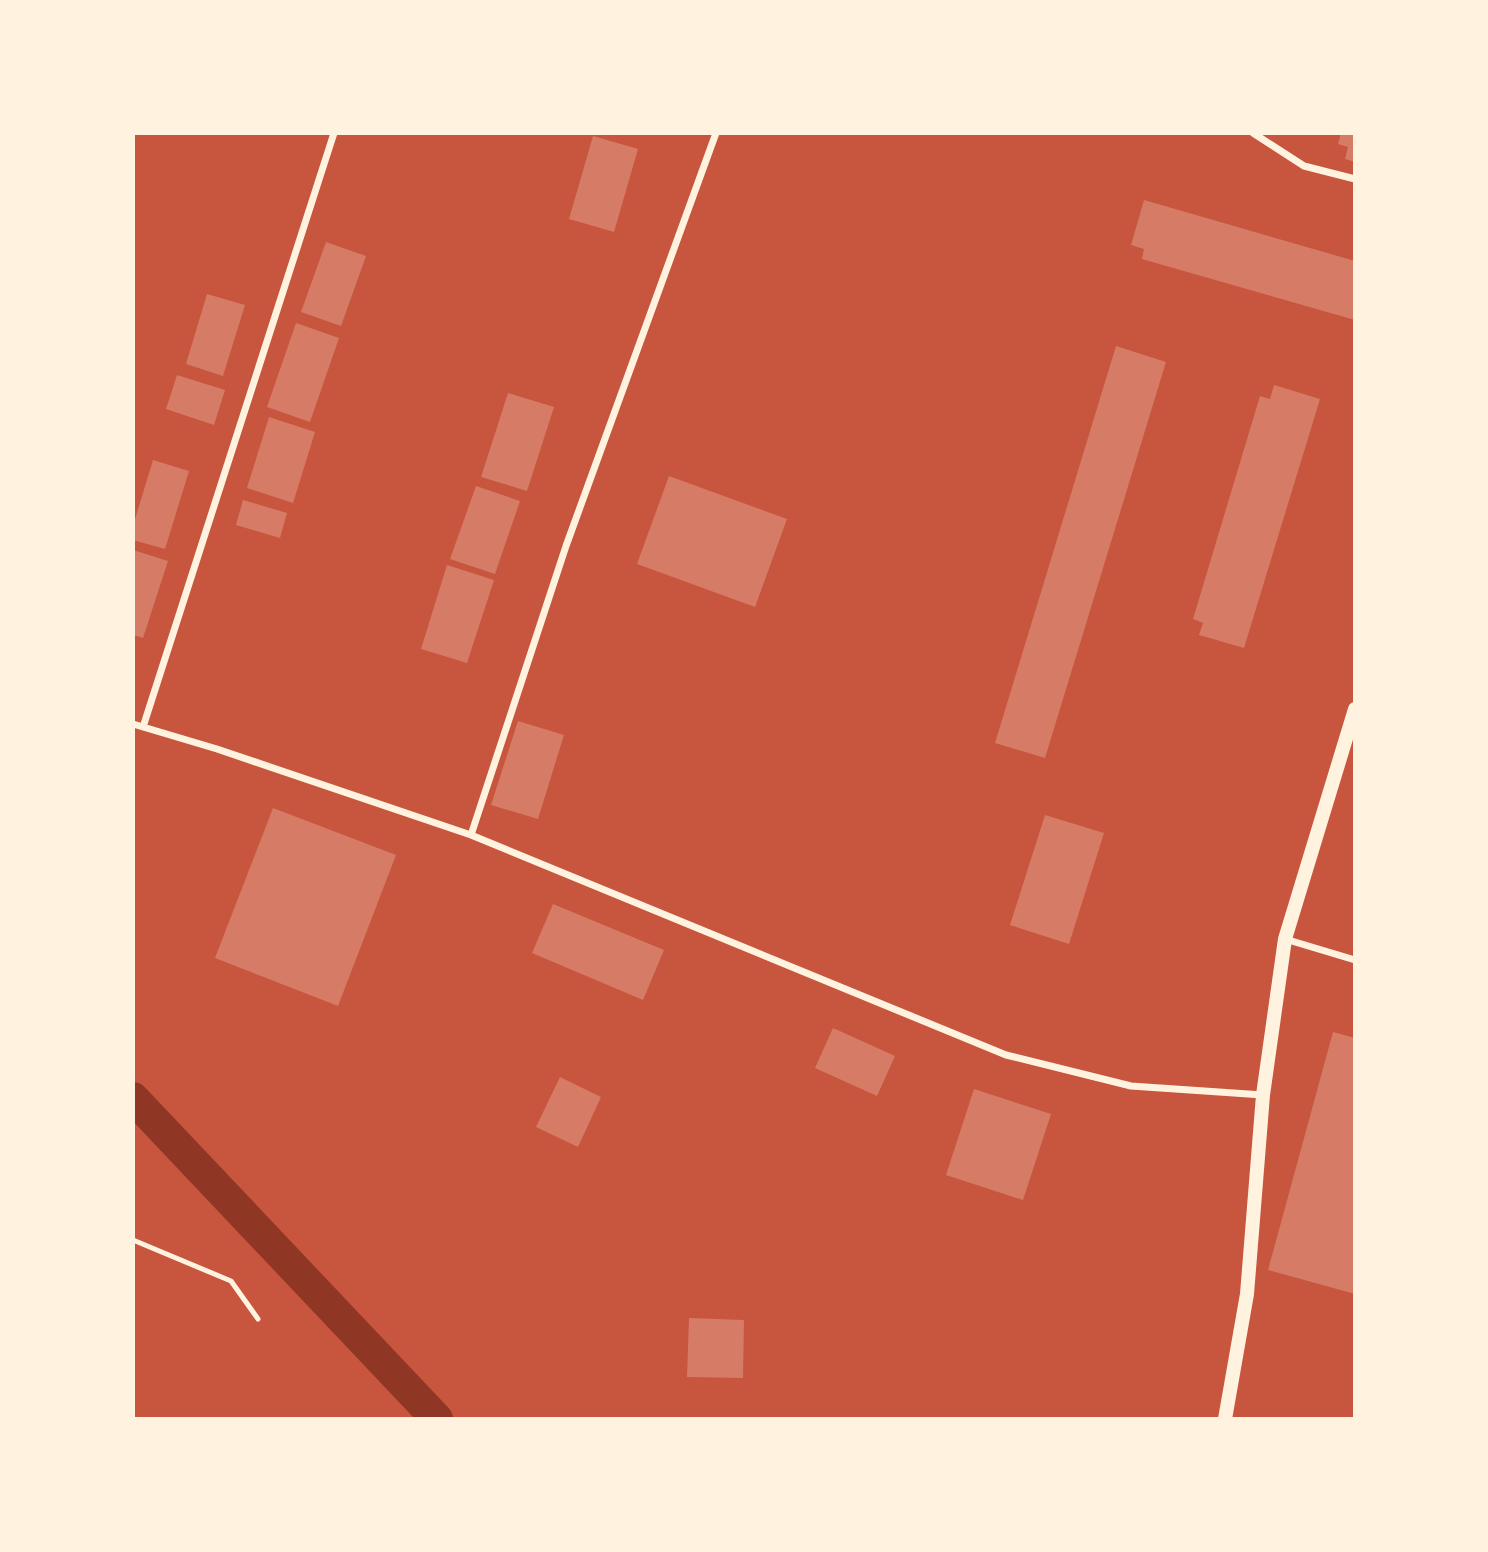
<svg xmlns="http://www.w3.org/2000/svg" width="1488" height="1552" viewBox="0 0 1488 1552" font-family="Bitter,serif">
	<rect width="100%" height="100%" fill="#c8553d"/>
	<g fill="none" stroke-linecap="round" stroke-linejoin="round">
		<!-- canal -->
		<path stroke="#8f3625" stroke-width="32" d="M133 1098 437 1419"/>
	</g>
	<!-- building -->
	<path fill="#d67c66" d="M1341 133H1355V162L1345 159 1348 147 1338 144Z
		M593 136 638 149 614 232 569 219Z
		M1144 200 1355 261V320L1142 259 1144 249 1131 245Z
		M326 242 366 256 341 326 301 312Z
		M207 294 245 305 223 376 186 364Z
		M296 323 339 338 310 422 267 407Z
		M1116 346 1166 362 1045 758 995 743Z
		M177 375 225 390 214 425 166 409Z
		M1274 385 1320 399 1244 648 1199 635 1203 623 1193 619 1260 396 1270 399Z
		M508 393 554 407 527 491 481 477Z
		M269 417 315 432 293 503 247 488Z
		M153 460 189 471 165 549 133 540V526Z
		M669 476 787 519 755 607 637 564Z
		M476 486 520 501 495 574 450 559Z
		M243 500 287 513 280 538 236 525Z
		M133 550 168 561 143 638 133 635Z
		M447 565 494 580 467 663 421 649Z
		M518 721 564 735 538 819 491 805Z
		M273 808 396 855 338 1006 215 958Z
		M1045 815 1104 833 1069 944 1010 925Z
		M553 904 664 950 643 1000 532 953Z
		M833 1028 895 1056 877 1096 815 1068Z
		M1333 1032 1355 1038V1294L1268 1270Z
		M560 1077 601 1097 578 1147 536 1127Z
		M974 1089 1051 1114 1023 1200 946 1175Z
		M689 1318 744 1320 743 1378 687 1377Z"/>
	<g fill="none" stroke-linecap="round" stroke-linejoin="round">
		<!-- service -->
		<path stroke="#fff3e0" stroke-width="5" d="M133 1240 231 1281 258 1319"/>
		<!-- minor -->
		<path stroke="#fff3e0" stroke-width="7" d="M716 133 566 546 471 835 1006 1055 1131 1086 1263 1095
			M1253 133 1304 166 1355 179
			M133 724 217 749 471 835
			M143 727 334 133
			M1285 939 1355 960"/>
		<!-- secondary -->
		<path stroke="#fff3e0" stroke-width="14" d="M1225 1419 1247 1294 1263 1095 1285 939 1355 709"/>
	</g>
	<!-- border -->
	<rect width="1488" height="1552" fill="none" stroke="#fff3e0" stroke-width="270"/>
</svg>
